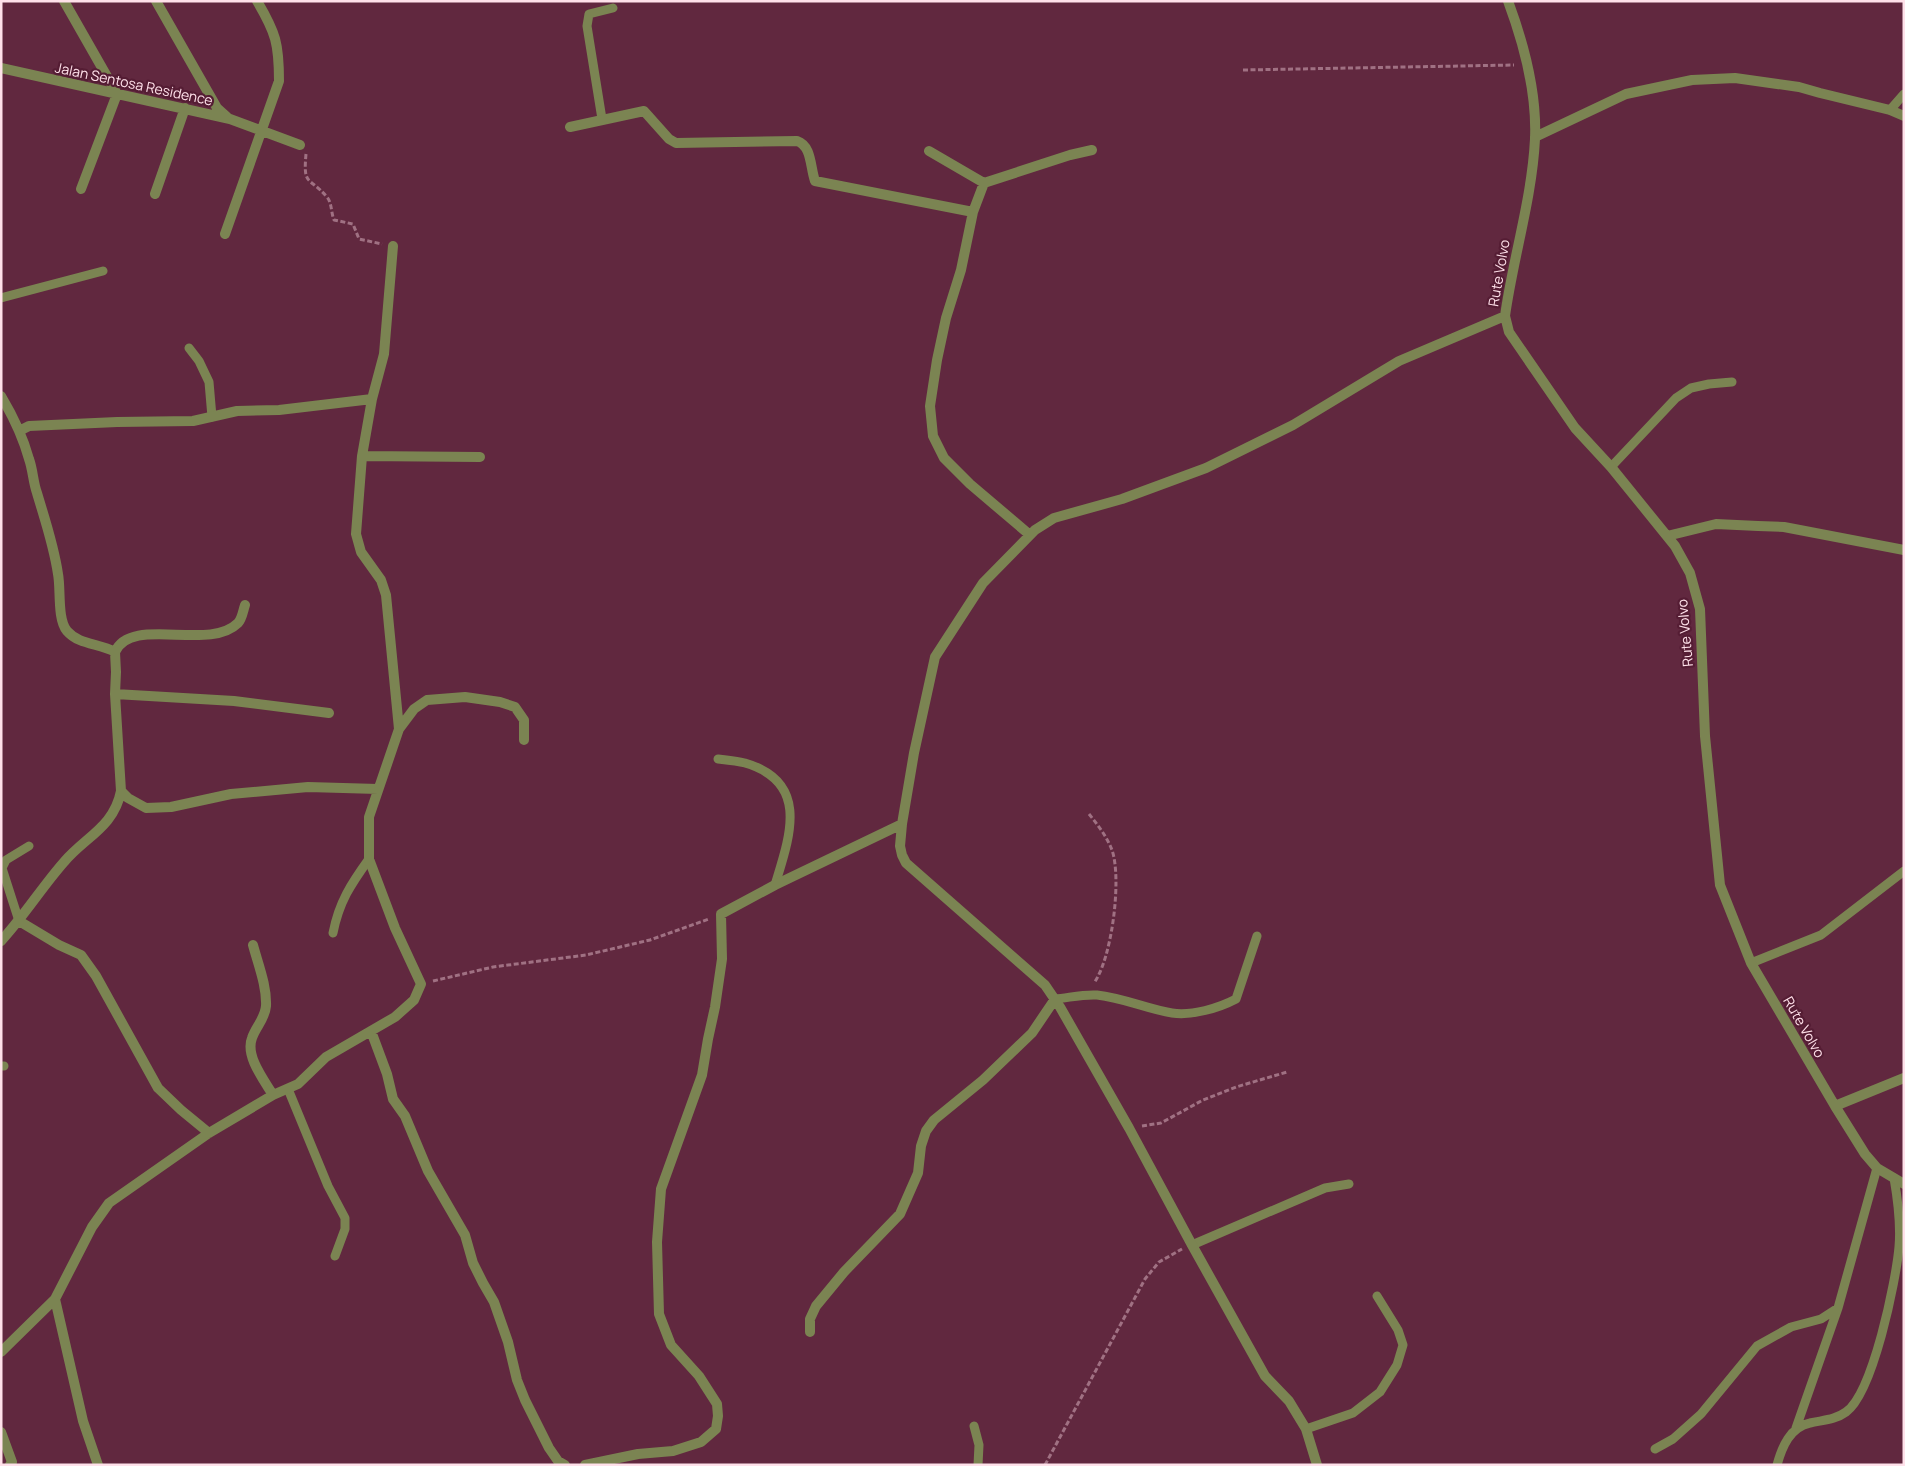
<svg xmlns="http://www.w3.org/2000/svg" width="1905" height="1466" viewBox="0 0 1905 1466" font-family="Manrope,sans-serif">
	<rect width="100%" height="100%" fill="#61283f"/>
	<g fill="none" stroke-linecap="round" stroke-linejoin="round">
		<!-- path -->
		<path stroke="#a07183" stroke-width="3" stroke-dasharray="5 2.5" stroke-linecap="butt" d="M1243 70 1514 65
			M306 154C303 187 309 176 327 197 332 203 331 213 334 220L353 224 359 239 382 244
			M1089 814C1098 825 1107 837 1112 850 1122 879 1112 958 1094 983
			M433 981 493 967 586 955 650 940 709 919
			M1142 1126 1161 1123 1203 1100 1236 1087 1287 1072
			M1045 1465 1145 1279 1159 1262 1182 1249"/>
		<!-- service -->
		<path stroke="#7b8452" stroke-width="9" d="M1890 110 1904 94
			M602 119 587 26 589 14 613 8
			M1 298 103 271
			M189 348 199 361 209 382 212 417
			M1611 467 1676 398 1691 388 1709 384 1732 382
			M718 759C727 760 737 761 745 763 810 782 790 836 775 885
			M19 921 2 868 6 860 29 846
			M333 933C339 902 351 884 369 859
			M1751 963 1821 935 1904 871
			M1055 999C1068 998 1083 994 1097 995 1124 998 1147 1009 1172 1013 1192 1016 1219 1008 1236 999L1257 936
			M1 1066H4
			M288 1089 328 1186 345 1218V1229L335 1256
			M1192 1245 1325 1188 1349 1184
			M974 1426 979 1445 978 1465
			M1796 1428 1838 1308
			M1306 1429 1353 1413 1380 1392 1397 1365 1403 1345 1398 1330 1377 1296
			M1655 1449 1673 1439 1701 1414 1757 1346 1791 1327 1821 1319 1838 1308 1877 1168
			M1777 1465C1782 1447 1790 1427 1810 1423 1823 1420 1835 1420 1846 1412 1873 1393 1896 1281 1899 1247 1901 1224 1898 1201 1894 1178"/>
		<!-- minor -->
		<path stroke="#7b8452" stroke-width="10" d="M64 1 117 94 81 189
			M156 1 217 108 227 117
			M1508 1C1524 44 1537 93 1535 139 1532 199 1513 258 1505 316L1509 332 1575 428 1611 467 1675 546 1690 573 1700 609 1705 736 1720 885 1751 963 1835 1106 1865 1154 1877 1168 1904 1184
			M1 68 230 119 300 145
			M570 127 644 111 669 139 676 143 797 141C812 146 810 167 815 181L973 212
			M1535 137 1626 94 1692 80 1735 78 1799 87 1820 93 1890 110 1904 116
			M929 151 984 183 1070 155 1092 150
			M984 183 973 212 961 270 946 318 937 360 930 406 933 436 944 458 970 484 1030 535
			M155 194 185 108
			M225 234 279 81C279 44 276 33 257 1
			M393 246 384 354 372 399 362 456 356 534 361 552 381 580 386 595 399 729
			M1 396C13 416 23 437 29 459 33 470 33 482 37 493 45 520 54 546 58 574 61 589 57 619 67 631 79 645 99 643 115 652L116 672 115 694 121 791C114 827 85 837 64 862 42 887 24 916 1 941
			M19 431 29 426 117 422 193 421 237 411 279 410 372 399
			M362 456 480 457
			M1667 536 1716 524 1758 526 1784 527 1904 550
			M115 652C131 615 209 652 238 623 242 619 243 611 245 605
			M115 694 234 701 329 713
			M121 791 128 798 146 808 171 807 231 794 308 787 378 789
			M19 921 59 945 81 955 96 976 158 1088 181 1110 209 1133
			M253 945C258 964 267 986 266 1006 265 1019 256 1026 252 1038 245 1056 264 1080 273 1095
			M371 1031 387 1074 393 1099 405 1116 428 1171 465 1235 473 1263 483 1283 494 1302 508 1342 517 1380 525 1400 549 1448 558 1461 565 1465
			M1835 1106 1904 1078
			M55 1299 83 1421 98 1465
			M810 1332V1319L816 1306 844 1272 900 1214 918 1173 921 1146 926 1131 934 1120 983 1080 1032 1033 1055 999
			M1 1352 55 1299 92 1227 109 1203 209 1133 273 1095 298 1084 326 1057 395 1017 414 1000 421 984 395 928 369 859V817L399 729 414 709 427 700 465 697 500 702 515 707 524 720V740
			M1 1432 12 1462 10 1465
			M585 1465 638 1454 673 1451 701 1442 716 1429 718 1416 717 1404 699 1376 671 1345 659 1314 657 1242 661 1189 702 1075 708 1039 715 1007 722 959 721 914 775 885 902 824
			M1317 1465 1306 1429 1289 1401 1265 1376 1192 1245 1129 1128 1060 1007 1045 985 906 863 902 855 900 846 902 824 914 753 935 657 983 583 1035 530 1054 518 1122 499 1206 468 1293 425 1399 361 1505 316"/>
	</g>
	<g text-anchor="middle" stroke-width="4.5" stroke-linejoin="round" paint-order="stroke">
		<!-- street labels -->
		<g font-size="14" fill="#ffe1ea" stroke="#551d34">
			<text transform="translate(134 84) rotate(12)" y="5">Jalan Sentosa Residence</text>
			<text transform="translate(1499 273) rotate(-80)" y="5">Rute Volvo</text>
			<text transform="translate(1685 633) rotate(-95)" y="5">Rute Volvo</text>
			<text transform="translate(1804 1027) rotate(60)" y="5">Rute Volvo</text>
		</g>
	</g>
	<!-- border -->
	<rect width="1905" height="1466" fill="none" stroke="#ffe1ea" stroke-width="5"/>
</svg>
